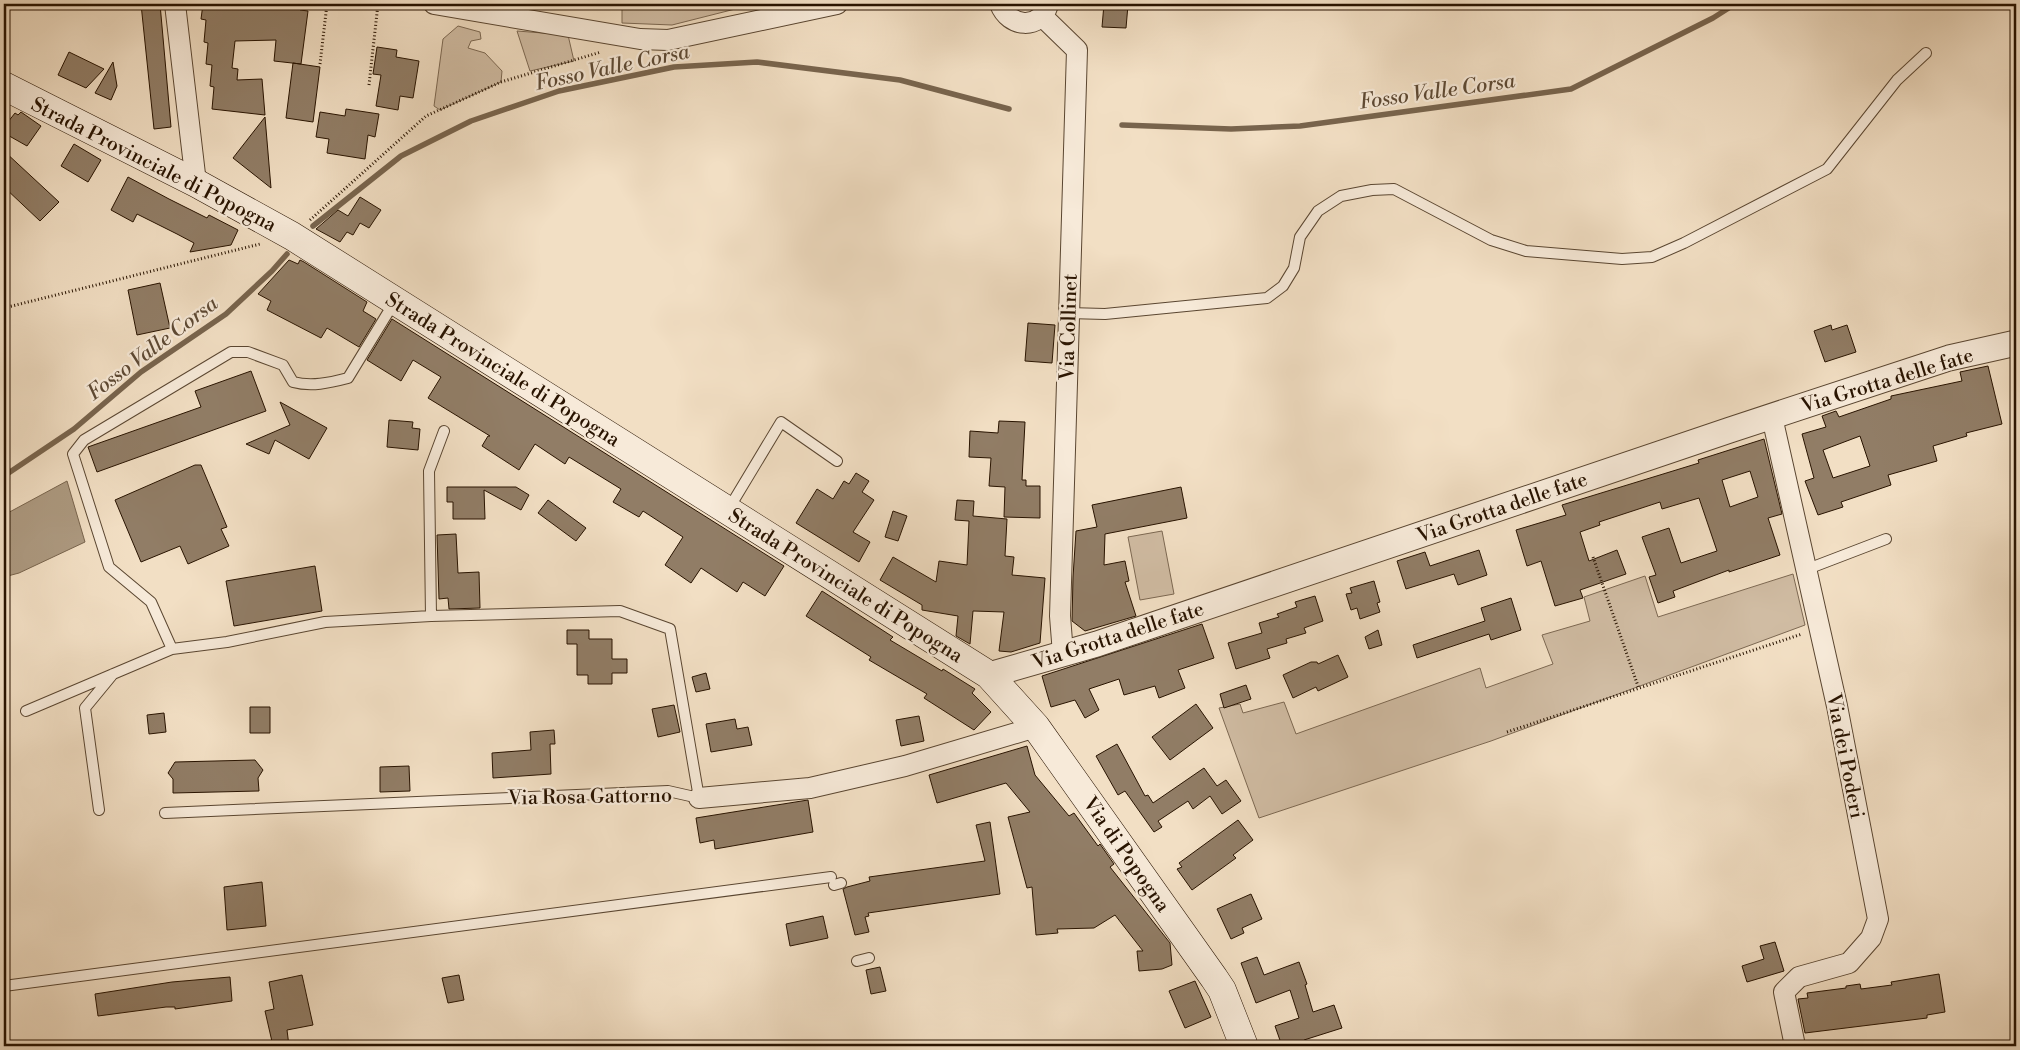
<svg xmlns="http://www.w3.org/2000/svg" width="2020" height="1050" viewBox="0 0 2020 1050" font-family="'Libre Bodoni',serif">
	<rect width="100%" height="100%" fill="#f2dfc4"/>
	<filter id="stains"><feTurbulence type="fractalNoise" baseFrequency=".004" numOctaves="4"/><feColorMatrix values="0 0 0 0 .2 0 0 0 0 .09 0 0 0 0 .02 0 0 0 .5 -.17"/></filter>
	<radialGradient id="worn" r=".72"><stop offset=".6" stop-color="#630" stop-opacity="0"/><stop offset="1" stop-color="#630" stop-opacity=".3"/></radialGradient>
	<!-- green -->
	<path fill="#d0bca3" stroke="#7c6852" d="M622 4H755L672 25 622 23Z
		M458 26 480 32 481 39 471 41 468 48 485 53 502 71 501 82 440 110 434 106 443 39Z
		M517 31 568 35 574 61 530 71Z
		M1162 531 1174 594 1140 600 1128 537Z
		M1793 574 1805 625 1491 741 1259 818 1219 708 1240 704 1243 713 1284 702 1296 734 1480 668 1486 688 1553 664 1542 635 1590 621 1584 597 1645 576 1658 617Z"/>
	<!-- water -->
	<path fill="#ad9a81" stroke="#78644d" d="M67 481 85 542 19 573 4 577V515Z"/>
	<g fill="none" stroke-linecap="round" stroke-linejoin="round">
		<!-- stream -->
		<path stroke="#78644d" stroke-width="5.5" d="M1122 125 1231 129 1300 126 1571 89 1713 18 1735 4
			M313 226 401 156 471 121 559 91 674 67 757 62 900 80 1009 109
			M4 476 74 429 141 372 226 314 272 271 287 254"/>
	</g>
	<!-- building -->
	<path fill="#917d66" stroke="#281300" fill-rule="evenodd" d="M141 4H160L171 127 154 129Z
		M203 4H300V10L308 11 301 64 274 61 276 40 235 41 232 68 238 69 237 80 262 79 265 115 212 109 214 87 210 86 212 65 206 64 208 43 204 42 206 20 201 19Z
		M1104 4 1128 5 1126 28 1102 27Z
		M377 47 397 50 396 57 419 61 413 98 400 96 398 110 376 106 381 75 373 74Z
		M69 52 104 69 86 88 58 75Z
		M113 62 117 86 111 100 95 93Z
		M293 63 320 67 313 122 286 118Z
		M346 109 379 114 375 137 368 135 365 159 327 153 329 139 316 137 320 112 345 116Z
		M21 112 41 126 27 146 4 133V127L15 113 18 115Z
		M265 117 271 188 233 158Z
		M74 144 101 160 88 182 61 166Z
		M4 151 59 202 40 221 4 187Z
		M128 177 169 199 207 218 209 215 238 230 231 245 190 252 194 243 177 234 137 214 133 222 111 210Z
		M360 197 381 210 369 228 360 223 353 235 347 232 340 242 316 229 338 210 348 216Z
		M289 260 298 264 300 260 304 262 367 302 363 311 376 319 359 347 327 328 321 338 267 310 271 301 258 294Z
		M160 283 170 328 137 335 128 290Z
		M392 319 784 566 765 596 743 582 737 592 701 568 691 583 665 565 683 537 643 511 639 517 613 502 621 489 569 457 565 464 535 444 519 470 482 446 488 436H490L428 398 441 377 413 360 401 381 367 360Z
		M1028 323 1055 325 1052 363 1025 361Z
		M1831 325 1832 330 1847 325 1856 352 1825 362 1814 331Z
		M1988 366 2002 424 1966 433 1967 436 1933 446 1937 461 1888 475 1891 485 1841 502 1843 507 1818 515 1805 481 1814 478 1802 434 1826 427 1822 416 1836 411 1839 417 1891 399V396L1962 381 1960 372ZM1860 436 1870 466 1833 478 1823 450Z
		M251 371 266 411 97 472 88 447 201 407 195 391Z
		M280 402 327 428 309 459 275 440 269 454 246 444 290 425Z
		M389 420 413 422 412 428 420 429 418 450 387 447Z
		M999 421 1025 422 1022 480H1026V486H1040V518L1004 517 1005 487 989 486 991 458 969 457 970 431 998 433Z
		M1764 439 1782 514 1768 518 1780 555 1729 572V570L1673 591 1675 597 1658 603 1649 577 1656 575 1642 537 1669 528 1681 563 1717 551 1699 498 1662 509 1660 502 1599 522 1600 525 1580 532 1589 561 1617 550 1626 574 1580 590 1583 598 1555 606 1541 561 1527 566 1516 530 1566 515 1562 505 1699 463 1698 460ZM1750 471 1758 497 1730 507 1722 480Z
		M195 465H201L227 527 221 529 229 546 188 564 180 546 141 562 115 500Z
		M856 473 869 481 862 492 874 500 853 532 870 542 859 562 796 523 817 489 833 499 844 481 849 484Z
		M447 487H516L529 495 521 510 484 490 485 519H453V502H447Z
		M1181 487 1187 518 1105 534 1104 565 1125 561 1129 581 1125 582 1136 616 1085 631 1072 621 1073 577 1076 531 1097 527 1092 505Z
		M548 500 586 528 576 541 538 513Z
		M957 500 974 501 973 516 1007 519 1005 556 1014 557 1012 575 1045 578 1040 643 1011 652 999 651 1004 612 973 611 970 644 956 636 958 616 922 610V605L880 580 893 557 936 582 939 561 967 565 969 521 955 520Z
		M893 511 907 516 898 541 885 537Z
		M456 534 458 573 479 572 480 608 449 609 448 598 439 599 437 535Z
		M1479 550 1487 575 1458 585 1454 574 1406 589 1397 561 1425 552 1430 566Z
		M315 566 322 611 234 626 226 581Z
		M1374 581 1380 602 1377 603 1380 612 1360 619 1357 608 1351 610 1346 594 1352 593 1350 588Z
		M822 591 893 637 890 640 942 671 943 669 975 689 972 693 991 712 974 730 924 698 927 694 869 660 871 657 806 616Z
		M1315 596 1323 621 1304 628 1306 633 1286 639 1287 643 1267 649 1270 658 1236 669 1228 643 1262 633 1259 623 1279 617 1277 614 1297 607 1295 602Z
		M1511 598 1521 630 1491 640 1489 634 1417 658 1413 645 1485 621 1481 608Z
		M1202 624 1214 658 1178 670 1185 688 1159 698 1155 686 1124 695 1119 679 1089 689 1099 710 1085 718 1075 700 1051 707 1042 676Z
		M567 630H589V639H612V659H627V673H612V684H588V675H577V644H567Z
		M1378 630 1382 645 1369 649 1365 637Z
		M1338 655 1348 677 1318 691 1316 687 1293 698 1283 675 1311 662H1317L1318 664Z
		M706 673 710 689 696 692 692 677Z
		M1246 685 1251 699 1224 708 1220 694Z
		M1196 704 1213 728 1170 760 1152 737Z
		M674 705 680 732 658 737 652 709Z
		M250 707H270V733H250Z
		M164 713 166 732 149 734 147 715Z
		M919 716 924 741 901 746 896 720Z
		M735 719 737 729 748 727 752 745 711 752 706 724Z
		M554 730 555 744H550L551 774 493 778 492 753 531 750 530 732Z
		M1117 744 1145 796 1148 795 1153 803 1204 768 1217 786 1226 780 1241 801 1222 814 1210 796 1193 809 1188 801 1158 821 1162 827 1154 832 1125 791 1118 795 1096 756Z
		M1027 746 1035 775 1069 816 1074 813 1098 846 1100 844 1114 864 1110 867 1170 943 1172 965 1162 969 1139 971 1137 951H1143L1115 915 1094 928 1057 929 1058 933 1036 935 1032 887 1027 888 1008 817 1030 812 1006 783 937 803 929 775Z
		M255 760 263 770 258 778 259 791 173 793V779L168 773 175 762Z
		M409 766 410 791 380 792V767Z
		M808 800 813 832 715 849 714 840 700 843 696 818Z
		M1238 820 1253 840 1233 855 1236 858 1192 890 1177 869 1182 867 1179 863Z
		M990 822 1000 894 868 913 869 916 865 917 869 932 855 935 843 889 847 887 870 881 869 877 985 861 976 825Z
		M262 882 266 926 227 930 224 887Z
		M1251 894 1262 919 1242 928 1244 933 1231 939 1217 909Z
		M823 916 828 938 790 946 786 924Z
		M1775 942 1784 971 1747 982 1742 966 1764 959 1760 946Z
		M1257 957 1264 975 1299 962 1307 984 1305 985 1313 1012 1334 1005 1342 1028 1304 1040 1305 1046H1282L1275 1026 1299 1018 1290 990 1256 1003 1241 963Z
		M880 967 886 991 871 994 866 970Z
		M1939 974 1945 1012 1927 1015V1018L1805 1033 1798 999 1808 998 1807 993 1846 988V986L1860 984 1861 989 1892 985 1891 982Z
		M302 975 313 1025 287 1030 289 1046H273L265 1011 274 1009 269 982Z
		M459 975 464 1000 448 1003 442 978Z
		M230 977 232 1001 175 1009V1007H166L98 1016 95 994 172 982Z
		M1195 981 1211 1017 1185 1028 1169 991Z"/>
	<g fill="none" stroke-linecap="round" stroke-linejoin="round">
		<defs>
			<path id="service" d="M1068 313 1105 314 1267 298 1283 286 1294 268 1300 237 1318 211 1341 196 1372 190 1394 189 1491 240 1526 251 1622 259 1652 257 1684 243 1827 169 1897 80 1926 53
				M728 510 781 422 837 461
				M1805 570 1886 539
				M431 616 429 471 444 431
				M26 711 172 649
				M99 810 85 708 113 674
				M165 813 668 791 699 798 670 629 620 611 431 616 325 622 227 642 172 649 151 602 109 567 73 454 84 440 231 352H248L283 365 293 382C311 387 329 383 348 378L395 301
				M834 885 841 883
				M857 961 869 958
				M4 986 831 877"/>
			<path id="minor" d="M175 4 196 183
				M434 4 640 39 668 40 837 4
				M1000 4C1009 28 1040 30 1048 5
				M1042 16 1077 50 1060 616 1063 654
				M1772 417 1837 706 1878 919 1871 938 1849 963 1799 977 1784 992 1795 1046
				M699 798 810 788 905 766 1036 727"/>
			<path id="tertiary" d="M989 675 1097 644 1730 430 1949 358 2016 343"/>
			<path id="secondary" d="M4 86 196 183 292 236 989 675 1036 727 1214 978 1222 990 1244 1046"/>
		</defs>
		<!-- service casing -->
		<use href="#service" stroke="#5a4631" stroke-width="12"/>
		<!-- minor casing -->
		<use href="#minor" stroke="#5a4631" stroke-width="22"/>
		<!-- tertiary casing -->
		<use href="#tertiary" stroke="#5a4631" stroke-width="27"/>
		<!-- secondary casing -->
		<use href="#secondary" stroke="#281300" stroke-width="29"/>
		<!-- path -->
		<path stroke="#281300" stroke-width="3" stroke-dasharray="1 2.5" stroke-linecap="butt" d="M320 64 327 4
			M369 85 378 4
			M310 220 426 116 501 82 601 52
			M4 308 260 244
			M1593 557 1639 689
			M1507 732 1802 634"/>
		<!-- service -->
		<use href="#service" stroke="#f7ead9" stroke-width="10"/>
		<!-- minor -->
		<use href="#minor" stroke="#f7ead9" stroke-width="20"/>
		<!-- tertiary -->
		<use href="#tertiary" stroke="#f7ead9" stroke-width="25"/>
		<!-- secondary -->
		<use href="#secondary" stroke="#f7ead9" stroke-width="28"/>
	</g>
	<g text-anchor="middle" stroke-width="4.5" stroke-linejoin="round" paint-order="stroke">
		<!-- street labels -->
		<g font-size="20" fill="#281300" stroke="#f7ead9">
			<text transform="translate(154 164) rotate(27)" y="7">Strada Provinciale di Popogna</text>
			<text transform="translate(1068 327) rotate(-88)" y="7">Via Collinet</text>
			<text transform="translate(503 369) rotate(32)" y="7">Strada Provinciale di Popogna</text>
			<text transform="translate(1887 380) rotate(-17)" y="7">Via Grotta delle fate</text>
			<text transform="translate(1502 507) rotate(-19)" y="7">Via Grotta delle fate</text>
			<text transform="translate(846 585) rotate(32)" y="7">Strada Provinciale di Popogna</text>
			<text transform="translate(1118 635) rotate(-18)" y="7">Via Grotta delle fate</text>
			<text transform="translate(1846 756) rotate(79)" y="7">Via dei Poderi</text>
			<text transform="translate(590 796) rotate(-1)" y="7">Via Rosa Gattorno</text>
			<text transform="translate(1127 854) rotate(55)" y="7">Via di Popogna</text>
		</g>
		<!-- water labels -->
		<g font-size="21" font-style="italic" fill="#5d4934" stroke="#f7ead9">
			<text transform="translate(612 67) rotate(-12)" y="7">Fosso Valle Corsa</text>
			<text transform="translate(1437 91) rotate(-8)" y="7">Fosso Valle Corsa</text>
			<text transform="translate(152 348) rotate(-37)" y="7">Fosso Valle Corsa</text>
		</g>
	</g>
	<!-- margin -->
	<rect width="2020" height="1050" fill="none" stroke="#f2dfc4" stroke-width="20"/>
	<rect x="5" y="5" width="2010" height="1040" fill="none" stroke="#281300" stroke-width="2.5"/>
	<rect x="10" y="10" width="2000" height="1030" fill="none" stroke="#281300"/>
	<rect width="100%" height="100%" filter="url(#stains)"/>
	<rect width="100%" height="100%" fill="url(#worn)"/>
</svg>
